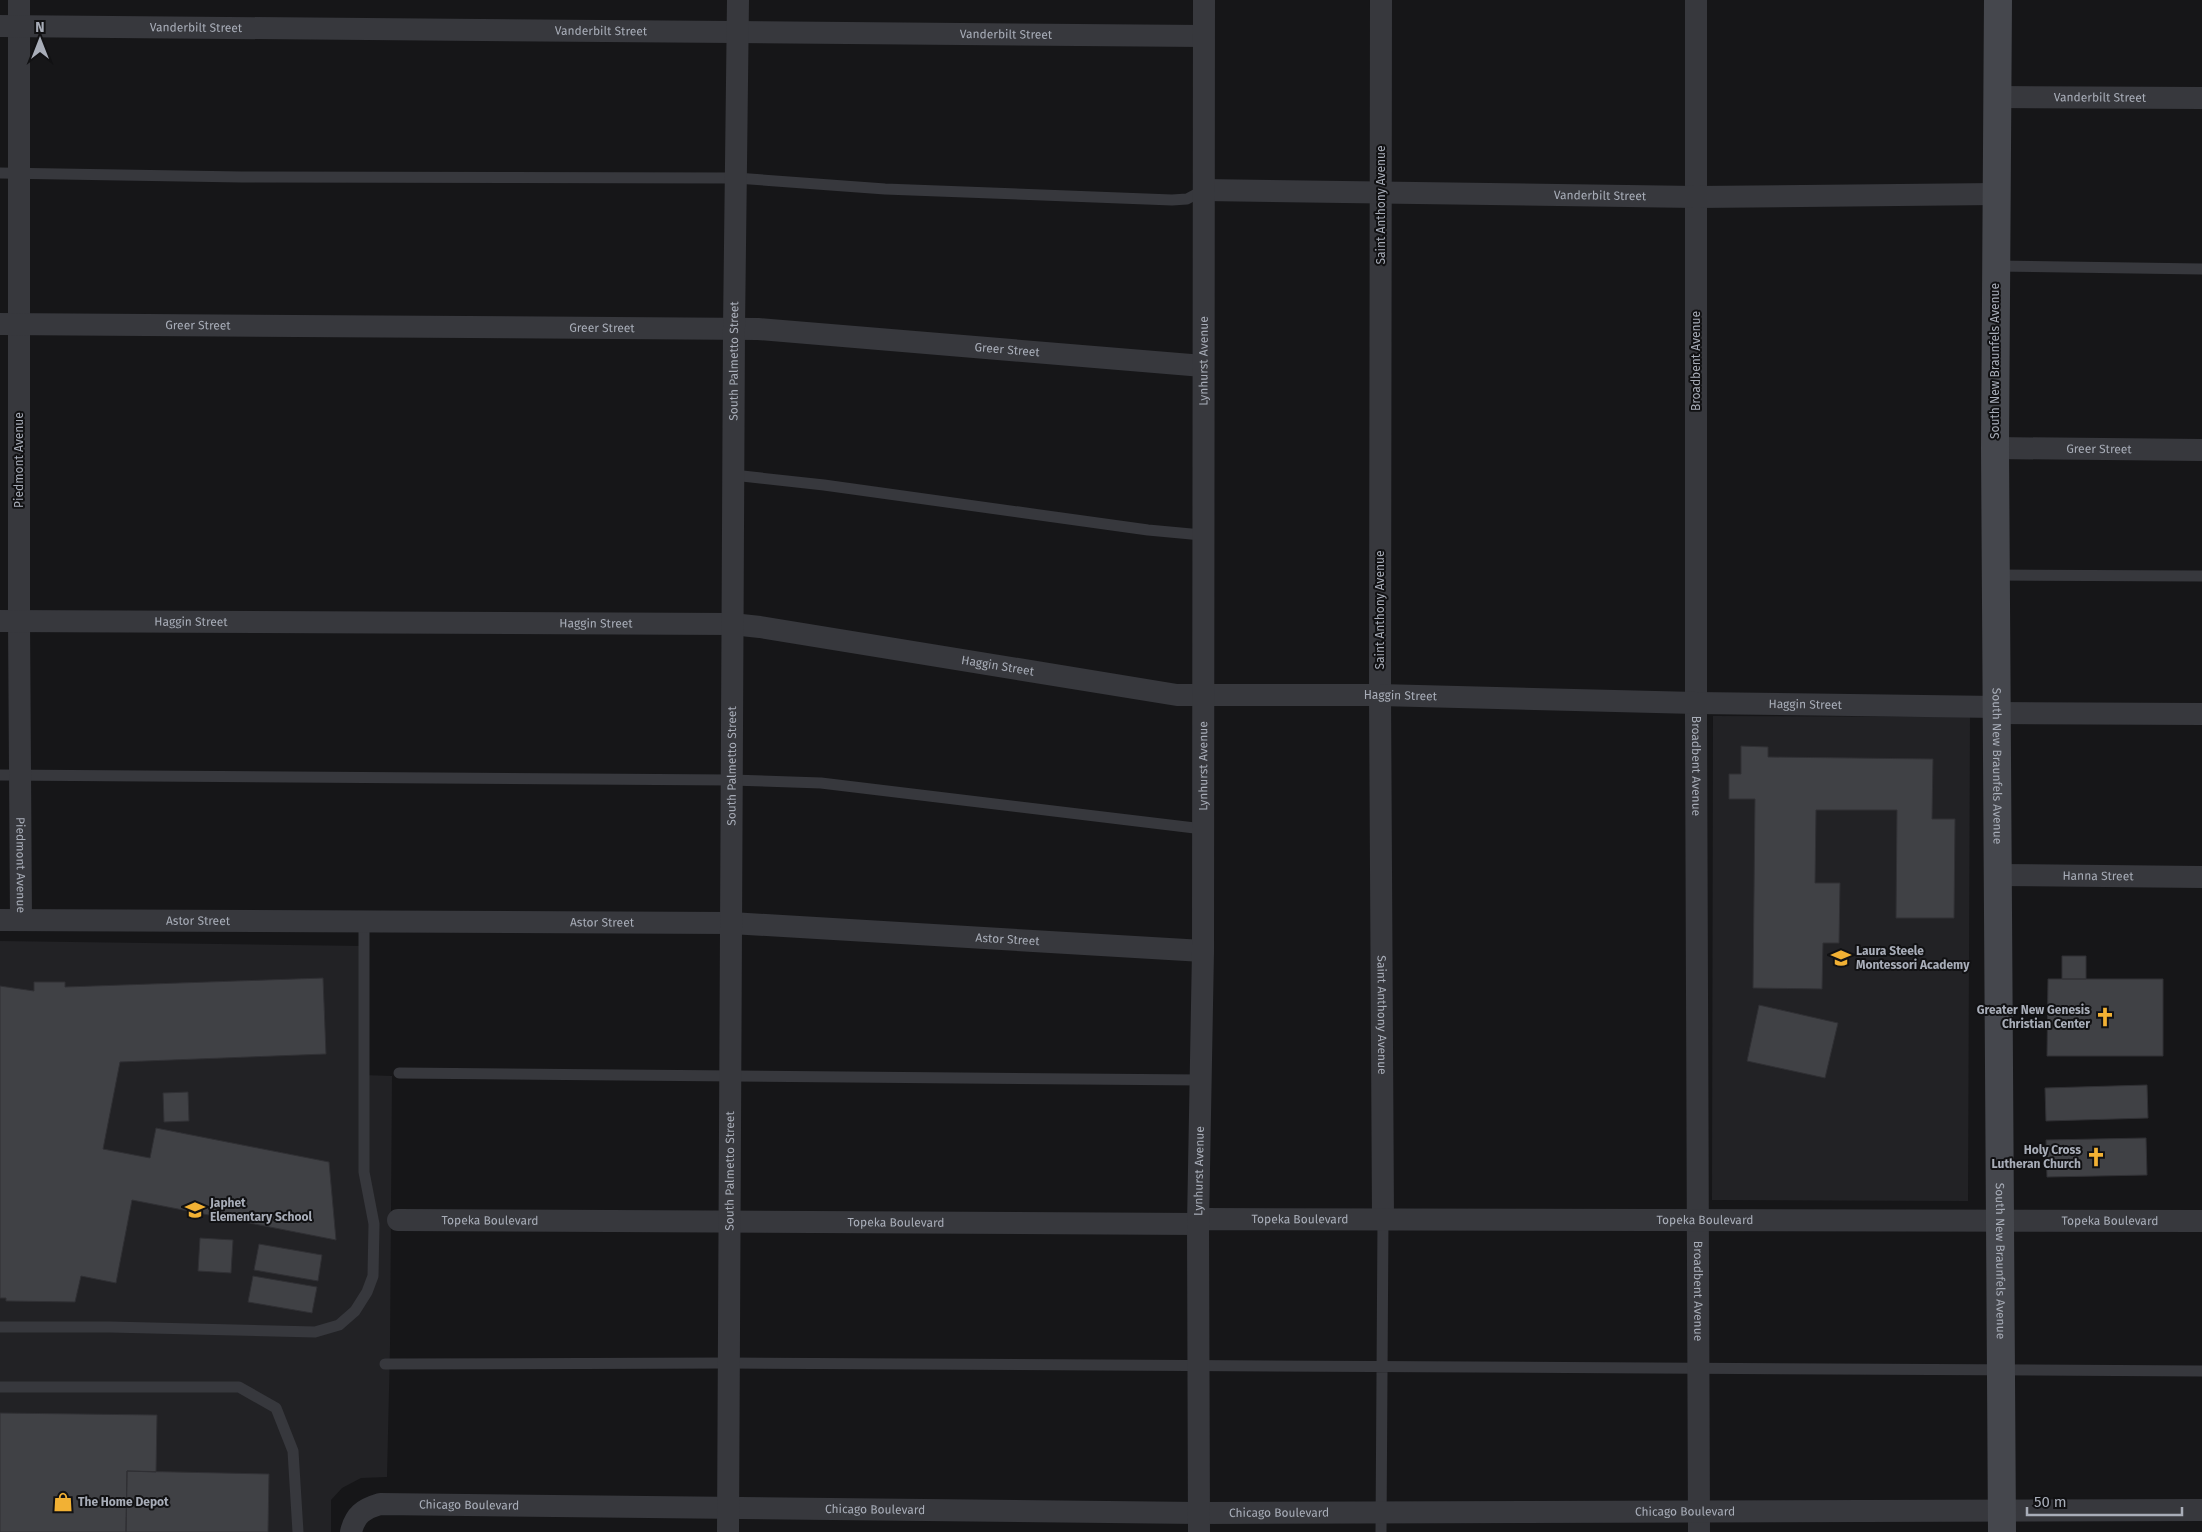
<svg xmlns="http://www.w3.org/2000/svg" width="2202" height="1532" viewBox="0 0 2202 1532" font-family="'Fira Sans',sans-serif">
	<rect width="100%" height="100%" fill="#161618"/>
	<!-- built -->
	<path fill="#222225" d="M1713 716 1970 717 1968 1201 1712 1200Z
		M0 941 364 946 363 1075 392 1076 390 1347 387 1477 361 1478 342 1488 331 1500V1532H0Z"/>
	<!-- building -->
	<path fill="#404145" stroke="#303034" d="M1741 746 1768 747V757L1933 759 1932 819H1955L1954 918H1896L1897 810H1816L1815 883H1840L1839 943H1823L1822 989 1753 988 1755 799H1729V774H1741Z
		M2062 956H2086V979H2062Z
		M323 978 326 1054 120 1062 103 1149 150 1158 156 1128 329 1162 336 1240 132 1200 116 1283 81 1276 75 1302 6 1301V1298H0V986L34 991V982H65V987Z
		M2048 979H2163V1056H2047Z
		M1759 1005 1838 1023 1825 1078 1747 1061Z
		M2147 1085 2148 1118 2046 1121 2045 1088Z
		M188 1092 189 1121 164 1122 163 1093Z
		M2146 1138 2147 1175 2047 1177 2046 1140Z
		M200 1238 233 1240 231 1273 198 1271Z
		M259 1244 322 1255 318 1281 254 1270Z
		M253 1276 317 1287 312 1313 248 1302Z
		M0 1413 157 1415 156 1472 127 1471 126 1532H0Z
		M127 1471 269 1474 268 1532H126Z"/>
	<g fill="none" stroke-linecap="round" stroke-linejoin="round">
		<!-- lane -->
		<path stroke="#37383d" stroke-width="11" d="M0 173 242 177 736 178 885 189 1172 200 1187 199 1204 190
			M1995 266 2202 269
			M733 475 824 485 1148 530 1202 535
			M1996 575 2202 576
			M0 775 731 780 821 783 1203 829
			M399 1073 1201 1080
			M0 1327H110L315 1332 339 1325 355 1311 367 1292 373 1276 374 1224 364 1172V921
			M385 1364 728 1363 2202 1371
			M0 1387H239L276 1408 293 1451 298 1532
			M1381 1532 1383 1219"/>
		<!-- street -->
		<g stroke="#37383d" stroke-width="22">
			<path id="s1" d="M19 0V621L21 920"/>
			<path id="s2" d="M1381 0 1380 695 1383 1219"/>
			<path id="s3" d="M1696 0V721L1699 1532"/>
			<path id="s4" d="M0 26 1203 36"/>
			<path id="s5" d="M1996 97 2202 98"/>
			<path id="s6" d="M1204 190 1696 197 1996 194"/>
			<path id="s7" d="M0 324 758 329 1203 366"/>
			<path id="s8" d="M1995 448 2202 450"/>
			<path id="s9" d="M0 621 732 624 760 627 1177 695H1380L1696 703 1997 707"/>
			<path d="M1997 713 2202 714"/>
			<path id="s10" d="M1996 875 2202 877"/>
			<path id="s11" d="M0 920 731 923 1203 951"/>
			<path id="s12" d="M398 1220 1198 1224 1203 1219 2202 1221"/>
			<path id="s13" d="M351 1532C355 1515 363 1509 380 1504L1199 1513 2202 1510"/>
			<path id="s14" d="M728 1532 734 328 738 0"/>
			<path id="s15" d="M1199 1532 1198 1224 1203 951 1204 0"/>
		</g>
		<!-- secondary -->
		<path stroke="#45474d" stroke-width="28" id="s16" d="M1998 0 1995 448 2002 1532"/>
	</g>
	<!-- icons -->
	<defs>
		<symbol id="school-bare" viewBox="-9 -9 18 18"><path d="M0-5L7-2L0 1L-7-2ZM-4 1L0 2.5L4 1V4Q0 6-4 4Z" fill="#f2b134" stroke="#111113" stroke-width="2.5" paint-order="stroke"/></symbol>
		<symbol id="church-bare" viewBox="-9 -9 18 18"><path d="M-1.2-6h2.4v3.5h3.3v2.4h-3.3V6h-2.4V-.1h-3.3v-2.4h3.3Z" fill="#f2b134" stroke="#111113" stroke-width="2.5" paint-order="stroke"/></symbol>
		<symbol id="shop-bare" viewBox="-9 -9 18 18"><path d="M-5-2.5h2.3a2.7 3.5 0 0 1 5.4 0H5L5.5 6h-11ZM-1.5-2.5h3a1.5 2.3 0 0 0-3 0Z" fill="#f2b134" stroke="#111113" stroke-width="2.5" paint-order="stroke"/></symbol>
	</defs>
	<g fill-rule="evenodd">
		<use href="#school-bare" x="1827" y="944" width="28" height="28"/>
		<use href="#church-bare" x="2091" y="1003" width="28" height="28"/>
		<use href="#church-bare" x="2082" y="1143" width="28" height="28"/>
		<use href="#school-bare" x="181" y="1196" width="28" height="28"/>
		<use href="#shop-bare" x="49" y="1488" width="28" height="28"/>
	</g>
	<g text-anchor="middle" stroke-width="4" stroke-linejoin="round" paint-order="stroke">
		<!-- street labels -->
		<g font-size="12" fill="#a8adb8" stroke="#111113">
			<text dy="4" stroke="none"><textPath href="#s4" startOffset="196">Vanderbilt Street</textPath></text>
			<text dy="4" stroke="none"><textPath href="#s4" startOffset="601">Vanderbilt Street</textPath></text>
			<text dy="4" stroke="none"><textPath href="#s4" startOffset="1006">Vanderbilt Street</textPath></text>
			<text dy="4" stroke="none"><textPath href="#s5" startOffset="104">Vanderbilt Street</textPath></text>
			<text dy="4" stroke="none"><textPath href="#s6" startOffset="396">Vanderbilt Street</textPath></text>
			<text transform="translate(1381 205) rotate(-90)" y="4">Saint Anthony Avenue</text>
			<text dy="4" stroke="none"><textPath href="#s7" startOffset="198">Greer Street</textPath></text>
			<text dy="4" stroke="none"><textPath href="#s7" startOffset="602">Greer Street</textPath></text>
			<text dy="4" stroke="none"><textPath href="#s7" startOffset="1008">Greer Street</textPath></text>
			<text dy="4" stroke="none"><textPath href="#s14" startOffset="1171">South Palmetto Street</textPath></text>
			<text dy="4" stroke="none"><textPath href="#s15" startOffset="1171">Lynhurst Avenue</textPath></text>
			<text transform="translate(1696 361) rotate(-90)" y="4">Broadbent Avenue</text>
			<text transform="translate(1995 361) rotate(-90)" y="4">South New Braunfels Avenue</text>
			<text dy="4" stroke="none"><textPath href="#s8" startOffset="104">Greer Street</textPath></text>
			<text transform="translate(19 460) rotate(-90)" y="4">Piedmont Avenue</text>
			<text transform="translate(1380 610) rotate(-90)" y="4">Saint Anthony Avenue</text>
			<text dy="4" stroke="none"><textPath href="#s9" startOffset="191">Haggin Street</textPath></text>
			<text dy="4" stroke="none"><textPath href="#s9" startOffset="596">Haggin Street</textPath></text>
			<text dy="4" stroke="none"><textPath href="#s9" startOffset="1001">Haggin Street</textPath></text>
			<text dy="4" stroke="none"><textPath href="#s9" startOffset="1406">Haggin Street</textPath></text>
			<text dy="4" stroke="none"><textPath href="#s9" startOffset="1811">Haggin Street</textPath></text>
			<text dy="4" stroke="none"><textPath href="#s14" startOffset="766">South Palmetto Street</textPath></text>
			<text dy="4" stroke="none"><textPath href="#s15" startOffset="766">Lynhurst Avenue</textPath></text>
			<text dy="4" stroke="none"><textPath href="#s3" startOffset="766">Broadbent Avenue</textPath></text>
			<text dy="4" stroke="none"><textPath href="#s16" startOffset="766">South New Braunfels Avenue</textPath></text>
			<text dy="4" stroke="none"><textPath href="#s1" startOffset="865">Piedmont Avenue</textPath></text>
			<text dy="4" stroke="none"><textPath href="#s10" startOffset="102">Hanna Street</textPath></text>
			<text dy="4" stroke="none"><textPath href="#s11" startOffset="198">Astor Street</textPath></text>
			<text dy="4" stroke="none"><textPath href="#s11" startOffset="602">Astor Street</textPath></text>
			<text dy="4" stroke="none"><textPath href="#s11" startOffset="1008">Astor Street</textPath></text>
			<text dy="4" stroke="none"><textPath href="#s2" startOffset="1015">Saint Anthony Avenue</textPath></text>
			<text dy="4" stroke="none"><textPath href="#s14" startOffset="361">South Palmetto Street</textPath></text>
			<text dy="4" stroke="none"><textPath href="#s15" startOffset="361">Lynhurst Avenue</textPath></text>
			<text dy="4" stroke="none"><textPath href="#s12" startOffset="904">Topeka Boulevard</textPath></text>
			<text dy="4" stroke="none"><textPath href="#s12" startOffset="1309">Topeka Boulevard</textPath></text>
			<text dy="4" stroke="none"><textPath href="#s12" startOffset="92">Topeka Boulevard</textPath></text>
			<text dy="4" stroke="none"><textPath href="#s12" startOffset="1714">Topeka Boulevard</textPath></text>
			<text dy="4" stroke="none"><textPath href="#s12" startOffset="498">Topeka Boulevard</textPath></text>
			<text dy="4" stroke="none"><textPath href="#s16" startOffset="1261">South New Braunfels Avenue</textPath></text>
			<text dy="4" stroke="none"><textPath href="#s3" startOffset="1291">Broadbent Avenue</textPath></text>
			<text dy="4" stroke="none"><textPath href="#s13" startOffset="132">Chicago Boulevard</textPath></text>
			<text dy="4" stroke="none"><textPath href="#s13" startOffset="538">Chicago Boulevard</textPath></text>
			<text dy="4" stroke="none"><textPath href="#s13" startOffset="1348">Chicago Boulevard</textPath></text>
			<text dy="4" stroke="none"><textPath href="#s13" startOffset="942">Chicago Boulevard</textPath></text>
		</g>
		<!-- poi labels -->
		<g font-size="12" font-weight="bold" fill="#a8adb8" stroke="#111113" text-anchor="start">
			<text x="1856" y="955">Laura Steele<tspan x="1856" dy="14">Montessori Academy</tspan></text>
			<text x="2090" y="1014" text-anchor="end">Greater New Genesis<tspan x="2090" dy="14">Christian Center</tspan></text>
			<text x="2081" y="1154" text-anchor="end">Holy Cross<tspan x="2081" dy="14">Lutheran Church</tspan></text>
			<text x="210" y="1207">Japhet<tspan x="210" dy="14">Elementary School</tspan></text>
			<text x="78" y="1506">The Home Depot</text>
		</g>
	</g>
	<!-- north arrow -->
	<g transform="translate(40 40)" stroke="#111113" stroke-width="4" paint-order="stroke">
	<path d="M0-4L9 19L0 12L-9 19Z" fill="#a8adb8"/>
	<text y="-8" font-size="14" font-weight="bold" text-anchor="middle" fill="#a8adb8">N</text>
	</g>
	<!-- scale -->
	<path d="M2027 1507v8h155v-8" fill="none" stroke="#a8adb8" stroke-width="2.5"/>
	<text x="2034" y="1507" font-size="15" fill="#a8adb8" stroke="#111113" stroke-width="4" paint-order="stroke">50 m</text>
</svg>
